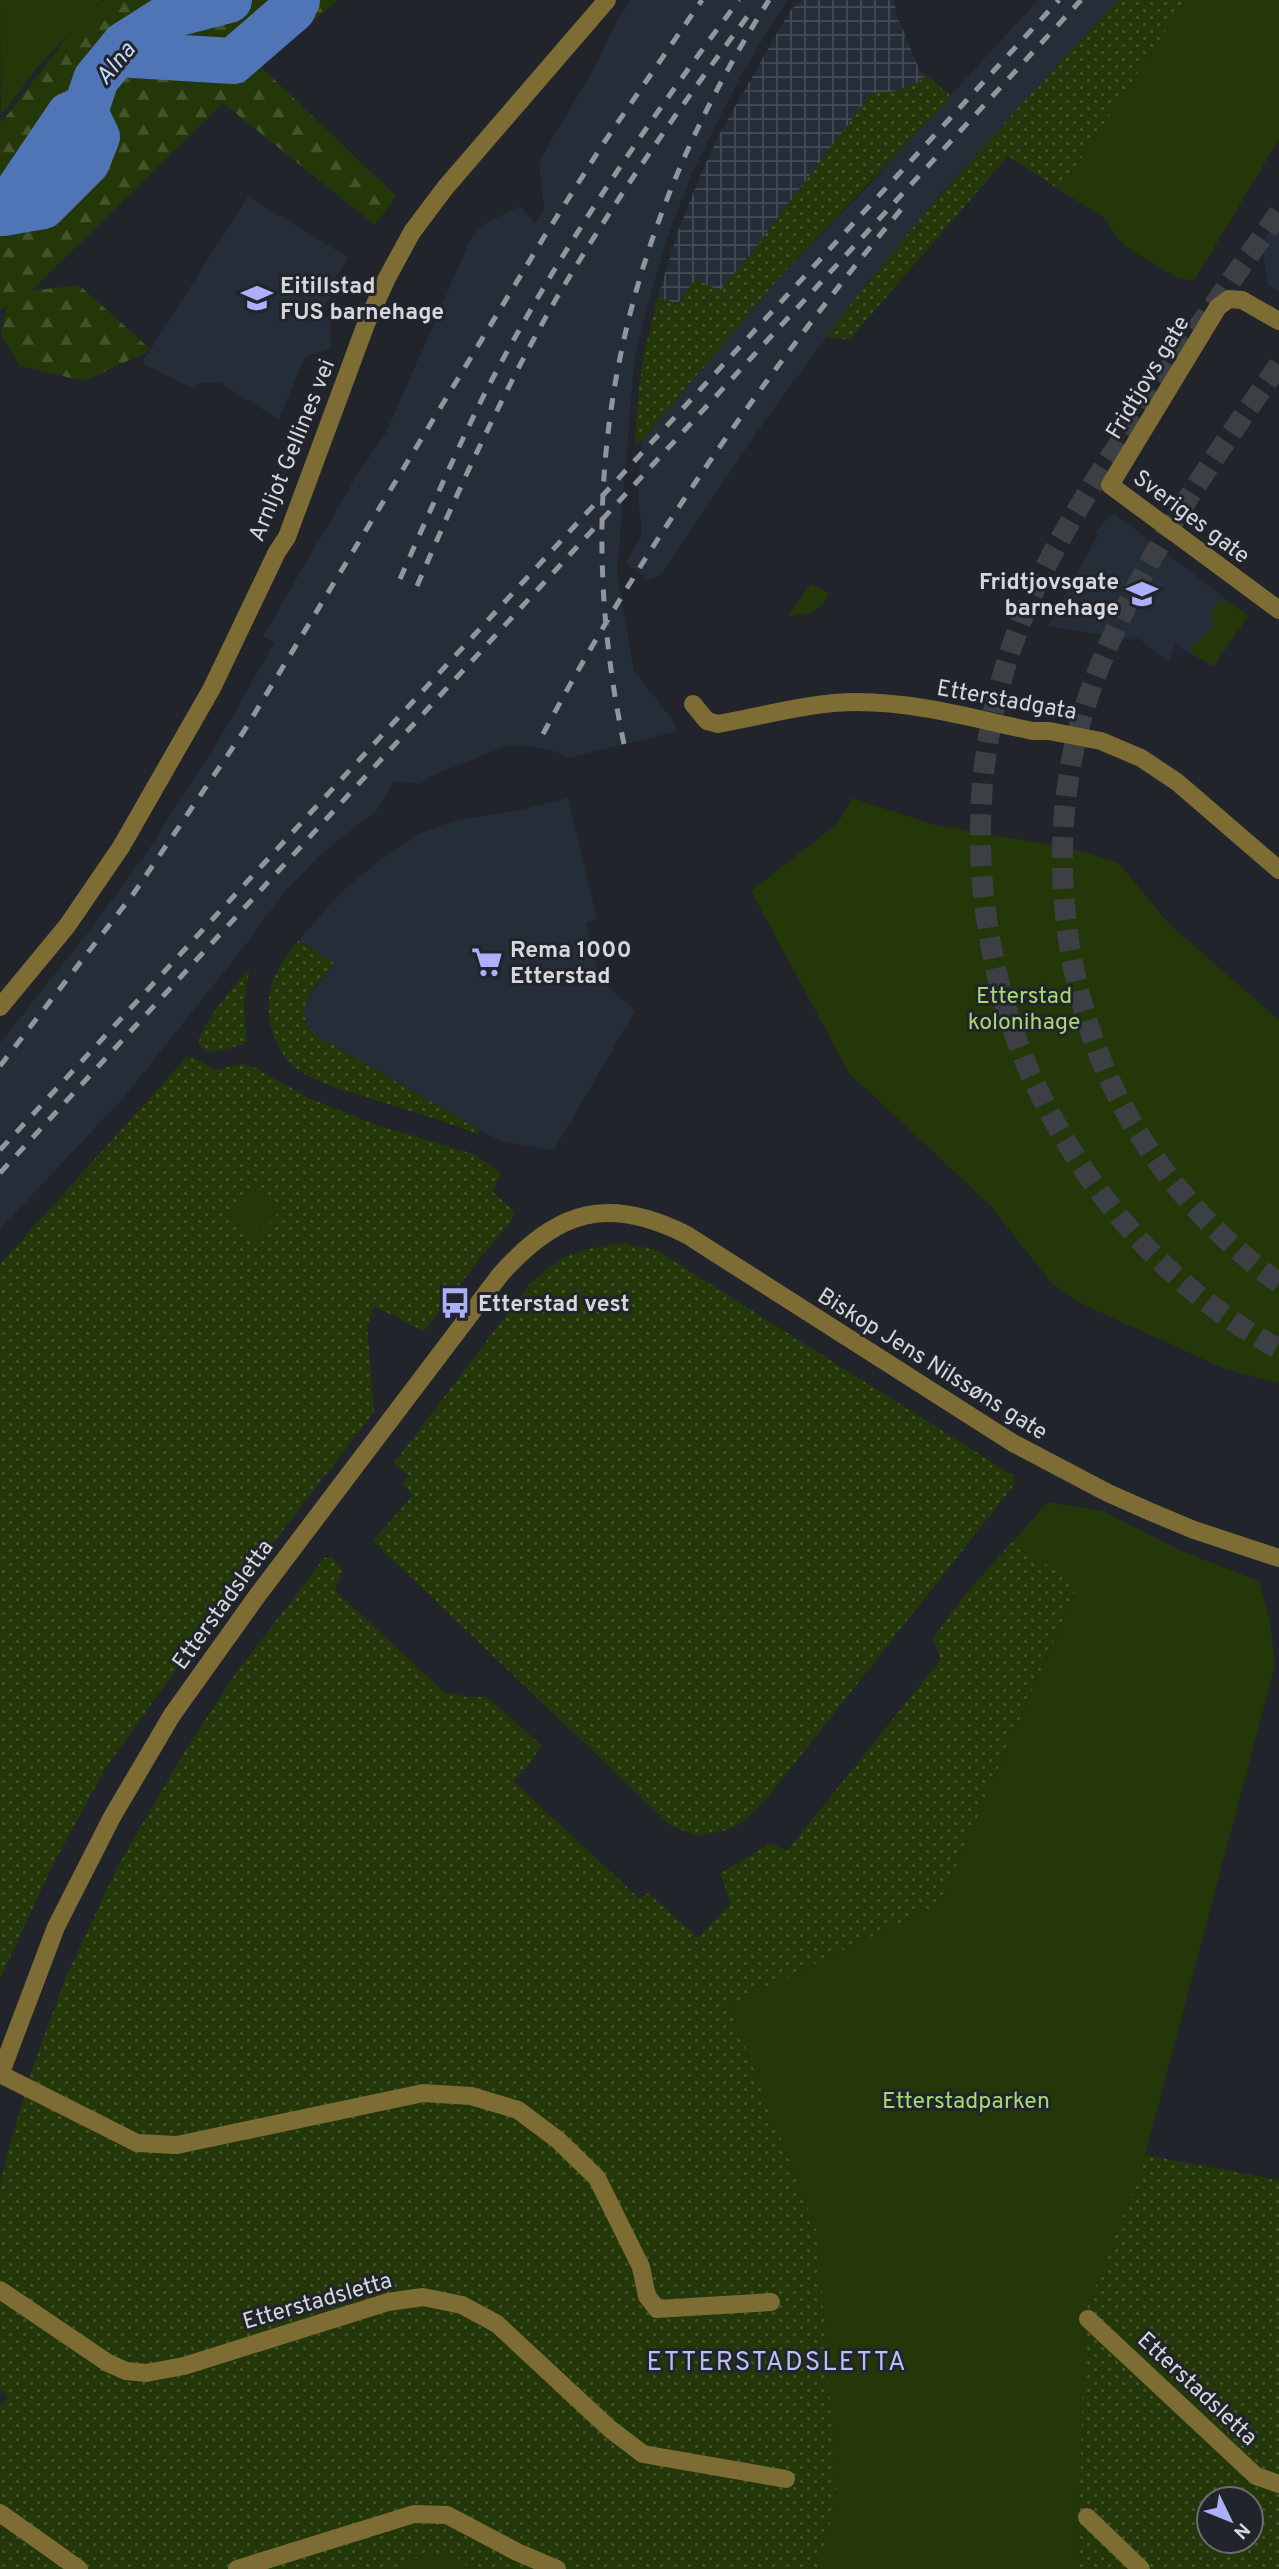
<svg xmlns="http://www.w3.org/2000/svg" width="1279" height="2569" viewBox="0 0 1279 2569" font-family="Overpass,sans-serif">
	<defs>
		<pattern id="industrial-grid" width="8" height="8" patternUnits="userSpaceOnUse" patternTransform="scale(1.75)"><rect width="8" height="8" fill="#252d38"/><path d="M0 4h8M4 0v8" fill="none" stroke="#444b54"/></pattern>
		<pattern id="grass-dots" width="8" height="8" patternUnits="userSpaceOnUse" patternTransform="scale(1.75)"><rect width="8" height="8" fill="#243708"/><path d="M2 2h.1M6 6h.1" fill="none" stroke="#43532b" stroke-width="1.8" stroke-linecap="round"/></pattern>
		<pattern id="forest-firs" width="22" height="20" patternUnits="userSpaceOnUse" patternTransform="scale(1.75)"><rect width="22" height="20" fill="#243708"/><path d="M5 1l3.5 6h-7zM16 11l3.5 6h-7z" fill="#43532b"/></pattern>
	</defs>
	<rect width="100%" height="100%" fill="#21252b"/>
	<!-- built -->
	<path fill="#252d38" d="M631 0H787L744 70 692 173 668 236 647 306 634 363 617 574 634 671 672 719 678 731 568 758 554 751 529 746H506L436 774 420 784 394 781 378 809 320 855 286 890 247 943 125 1096 0 1229V1043L94 925 149 849 223 733 274 643 263 636 357 475 386 433 471 238 482 225 520 206 535 223 544 209 540 170 541 158 596 65 617 20Z
		M1038 0H1118L951 182 867 283 766 419 661 575 649 580 625 563 642 536 638 494 641 441 779 278 867 187Z
		M248 196 349 258 334 279 339 283 320 313 330 320 331 349 305 356 279 420 221 383H202L193 389 142 363Z
		M1279 214V291L1268 285 1262 243Z
		M1114 513 1248 616 1214 667 1175 645 1169 662 1138 638 1133 640 1048 626 1098 535 1095 533 1110 514 1112 516Z
		M568 798 597 919 586 923 599 978 635 1011 554 1150 500 1141 312 1033 305 1024 303 1014 304 1004 334 963 299 940 341 892 383 858 421 833 456 820 516 811Z"/>
	<!-- industrial -->
	<path fill="url(#industrial-grid)" d="M801 0H894L897 16 919 69 926 75 918 83 892 92 871 94 752 252 719 292 696 279 677 304 658 297 677 234 701 174 719 135 779 30 790 11Z"/>
	<!-- grass -->
	<path fill="url(#grass-dots)" fill-rule="evenodd" d="M1118 0H1186L1060 190 1008 156 849 340 826 337C915 217 1017 109 1118 0Z
		M926 75 951 96 779 278 641 441 635 445 639 388 644 354 658 297 677 304 696 279 720 291 752 252 871 94C891 92 912 90 926 75Z
		M299 940 334 963C318 985 291 1005 312 1033L480 1130 478 1134C439 1119 399 1108 360 1095 340 1089 318 1083 300 1071 271 1052 261 1006 275 975 281 962 290 951 299 940Z
		M249 970 244 1006 247 1041 242 1045 210 1053 199 1045C197 1028 236 983 249 970Z
		M187 1057H192L216 1070 240 1064 256 1068 309 1098 374 1124 476 1155 500 1173 493 1192 514 1211 512 1221 484 1253 424 1331 374 1306 367 1326 374 1412 179 1665 105 1769 52 1866 0 1979V1264Z
		M623 1243 656 1250 1014 1476V1485L764 1802 740 1824 724 1831 697 1836 670 1825 373 1541 413 1495 402 1484 409 1476 394 1463 529 1285C563 1253 577 1250 623 1243Z
		M1012 1542 1078 1584 940 1904 729 2005 818 2234 837 2496 819 2569H0V2406L8 2397 0 2389V2185L8 2151 32 2070 65 1979 118 1866 185 1751 234 1676 324 1558 332 1557 343 1570 335 1590 444 1692 467 1697H487L541 1745 531 1762 513 1781 640 1899 648 1893 698 1938 730 1904 721 1873 771 1843 787 1851 941 1659 933 1639 960 1601Z
		M1145 2155 1279 2180V2569H1078L1084 2316ZM1209 2499H1251V2541H1209Z"/>
	<!-- forest -->
	<path fill="url(#forest-firs)" d="M104 0H338L260 66 396 196 375 225 223 103 31 291 79 285 151 350 84 381 20 366 1 334 7 306 0 310V120L2 122 79 22Z"/>
	<!-- green -->
	<path fill="#243708" d="M0 0H102L35 70 1 116Z
		M1186 0H1279V139L1194 281 1178 278 1124 246 1104 218 1060 190Z
		M811 584 829 593C819 615 809 613 788 616Z
		M1219 599 1227 605 1229 602 1248 616 1213 666 1192 654 1191 643H1198L1199 640 1214 626 1211 611Z
		M852 798 935 825 1064 847 1118 862 1170 925 1279 1020V1384L1225 1369 1080 1303 1052 1284 991 1206 849 1073 751 891 838 823Z
		M255 1182 283 1208 255 1238 227 1212Z
		M1048 1502 1103 1511 1179 1550 1259 1581 1270 1621 1275 1665 1142 2167 1084 2316 1078 2569H819L837 2496 818 2234 729 2005 940 1904 1078 1585 1012 1542Z
		M420 2555 458 2558 470 2569H401Z"/>
	<g fill="none" stroke-linecap="round" stroke-linejoin="round">
		<!-- river -->
		<path stroke="#4f75b7" stroke-width="46" d="M117 54 233 61 293 9 297 0
			M0 210 3 213 43 206 87 162 97 137 85 112 96 79 124 45 171 15 229 0
			M3 213 69 115 86 109"/>
		<!-- highway-tunnel -->
		<path stroke="#3c4045" stroke-width="21" stroke-dasharray="21 10" stroke-linecap="butt" d="M1279 213C1229 284 1178 354 1130 427 1083 498 1035 573 1009 655 983 734 975 816 984 899 992 969 1011 1039 1044 1102 1096 1204 1177 1295 1279 1349
			M1279 365C1207 467 1134 570 1091 689 1044 819 1056 978 1120 1101 1157 1172 1214 1236 1279 1283"/>
		<!-- minor -->
		<path stroke="#7e6c35" stroke-width="18" d="M1279 321 1242 300 1229 299 1218 307 1110 485 1279 610
			M693 704 707 721 718 724C764 716 810 702 857 702 917 702 975 719 1033 731H1049L1101 741 1141 758 1177 782 1279 870
			M0 1007 67 926 121 847 212 688 277 552 287 537 366 324 387 278 412 232 445 188 607 0
			M0 2074 137 2143 177 2145 423 2093 471 2096 518 2110 558 2140 597 2178 641 2267 647 2296 657 2309 771 2302
			M0 2075 56 1927 112 1817 172 1715 257 1596 500 1275C557 1210 608 1195 687 1235L1013 1443 1108 1493 1151 1512 1194 1530 1279 1558
			M0 2290 108 2363 126 2371 146 2373 184 2366 388 2302 423 2297 462 2305 497 2324 610 2429 643 2454 786 2479
			M1088 2319 1256 2476 1279 2484
			M0 2513 79 2569
			M1087 2517 1141 2569
			M237 2569 414 2514 447 2515 517 2552 557 2569"/>
		<!-- rail -->
		<path stroke="#92969b" stroke-width="5" stroke-dasharray="12 12" stroke-linecap="butt" d="M400 579C428 516 455 453 486 391 558 253 646 124 739 0
			M417 586C459 488 503 392 556 299 615 200 681 105 750 13
			M543 734C644 545 767 371 903 207
			M624 744C567 474 622 232 769 0
			M0 1066 134 893 244 731 544 237 603 144 702 0
			M0 1150 1059 0
			M0 1173 1081 0"/>
	</g>
	<!-- icons -->
	<defs>
		<symbol id="school-bare" viewBox="-9 -9 18 18"><path d="M0-5L7-2L0 1L-7-2ZM-4 1L0 2.5L4 1V4Q0 6-4 4Z" fill="#adaffb" stroke="#21252b" stroke-width="2.5" paint-order="stroke"/></symbol>
		<symbol id="supermarket-bare" viewBox="-9 -9 18 18"><path d="M-6-5.5h2.5l.6 2H6L4.5 2H-2.5L-4.4-4H-6ZM-1.5 3.2a1.3 1.3 0 1 0 .1 0ZM3 3.2a1.3 1.3 0 1 0 .1 0Z" fill="#adaffb" stroke="#21252b" stroke-width="2.5" paint-order="stroke"/></symbol>
		<symbol id="bus-bare" viewBox="-9 -9 18 18"><path d="M-5-6H5V4H4V6H2V4H-2V6H-4V4H-5ZM-3.5-4V0h7V-4ZM-3.5 1.2v1.5H-2V1.2ZM2 1.2v1.5H3.5V1.2Z" fill="#adaffb" stroke="#21252b" stroke-width="2.5" paint-order="stroke"/></symbol>
	</defs>
	<g fill-rule="evenodd">
		<use href="#school-bare" x="235" y="276" width="44" height="44"/>
		<use href="#school-bare" x="1120" y="572" width="44" height="44"/>
		<use href="#supermarket-bare" x="465" y="940" width="44" height="44"/>
		<use href="#bus-bare" x="433" y="1281" width="44" height="44"/>
	</g>
	<g text-anchor="middle" stroke-width="6" stroke-linejoin="round" paint-order="stroke">
		<!-- poi labels -->
		<g font-size="23" font-weight="bold" fill="#d4d7db" stroke="#21252b" text-anchor="start">
			<text x="280" y="293">Eitillstad<tspan x="280" dy="26">FUS barnehage</tspan></text>
			<text x="1119" y="589" text-anchor="end">Fridtjovsgate<tspan x="1119" dy="26">barnehage</tspan></text>
			<text x="510" y="957">Rema 1000<tspan x="510" dy="26">Etterstad</tspan></text>
			<text x="478" y="1311">Etterstad vest</text>
		</g>
		<!-- street labels -->
		<g font-size="23" fill="#d4d7db" stroke="#21252b">
			<text transform="translate(1147 377) rotate(-59)" y="8">Fridtjovs gate</text>
			<text transform="translate(291 450) rotate(-68)" y="8">Arnljot Gellines vei</text>
			<text transform="translate(1192 516) rotate(37)" y="8">Sveriges gate</text>
			<text transform="translate(1007 699) rotate(10)" y="8">Etterstadgata</text>
			<text transform="translate(933 1363) rotate(32)" y="8">Biskop Jens Nilssøns gate</text>
			<text transform="translate(222 1604) rotate(-54)" y="8">Etterstadsletta</text>
			<text transform="translate(317 2300) rotate(-16)" y="8">Etterstadsletta</text>
			<text transform="translate(1198 2388) rotate(43)" y="8">Etterstadsletta</text>
		</g>
		<!-- park labels -->
		<g font-size="23" fill="#a8d871" stroke="#21252b">
			<text x="1024" y="1003">Etterstad<tspan x="1024" dy="26">kolonihage</tspan></text>
			<text x="966" y="2108">Etterstadparken</text>
		</g>
		<!-- water labels -->
		<g font-size="24" font-style="italic" fill="#c3d9fe" stroke="#21252b">
			<text transform="translate(115 63) rotate(-50)" y="8">Alna</text>
		</g>
		<!-- quarter labels -->
		<g font-size="26" letter-spacing="2" fill="#bcbef7" stroke="#21252b">
			<text x="777" y="2370">ETTERSTADSLETTA</text>
		</g>
	</g>
	<!-- north arrow -->
	<g transform="translate(1230 2520) rotate(133)"><circle r="33" fill="#21252b" stroke="#696c71" stroke-width="2"/>
	<path d="M0-5L12 26L0 18L-12 26Z" fill="#adaffb"/>
	<text y="-10" font-size="19" font-weight="bold" text-anchor="middle" fill="#d4d7db">N</text>
	</g>
</svg>
